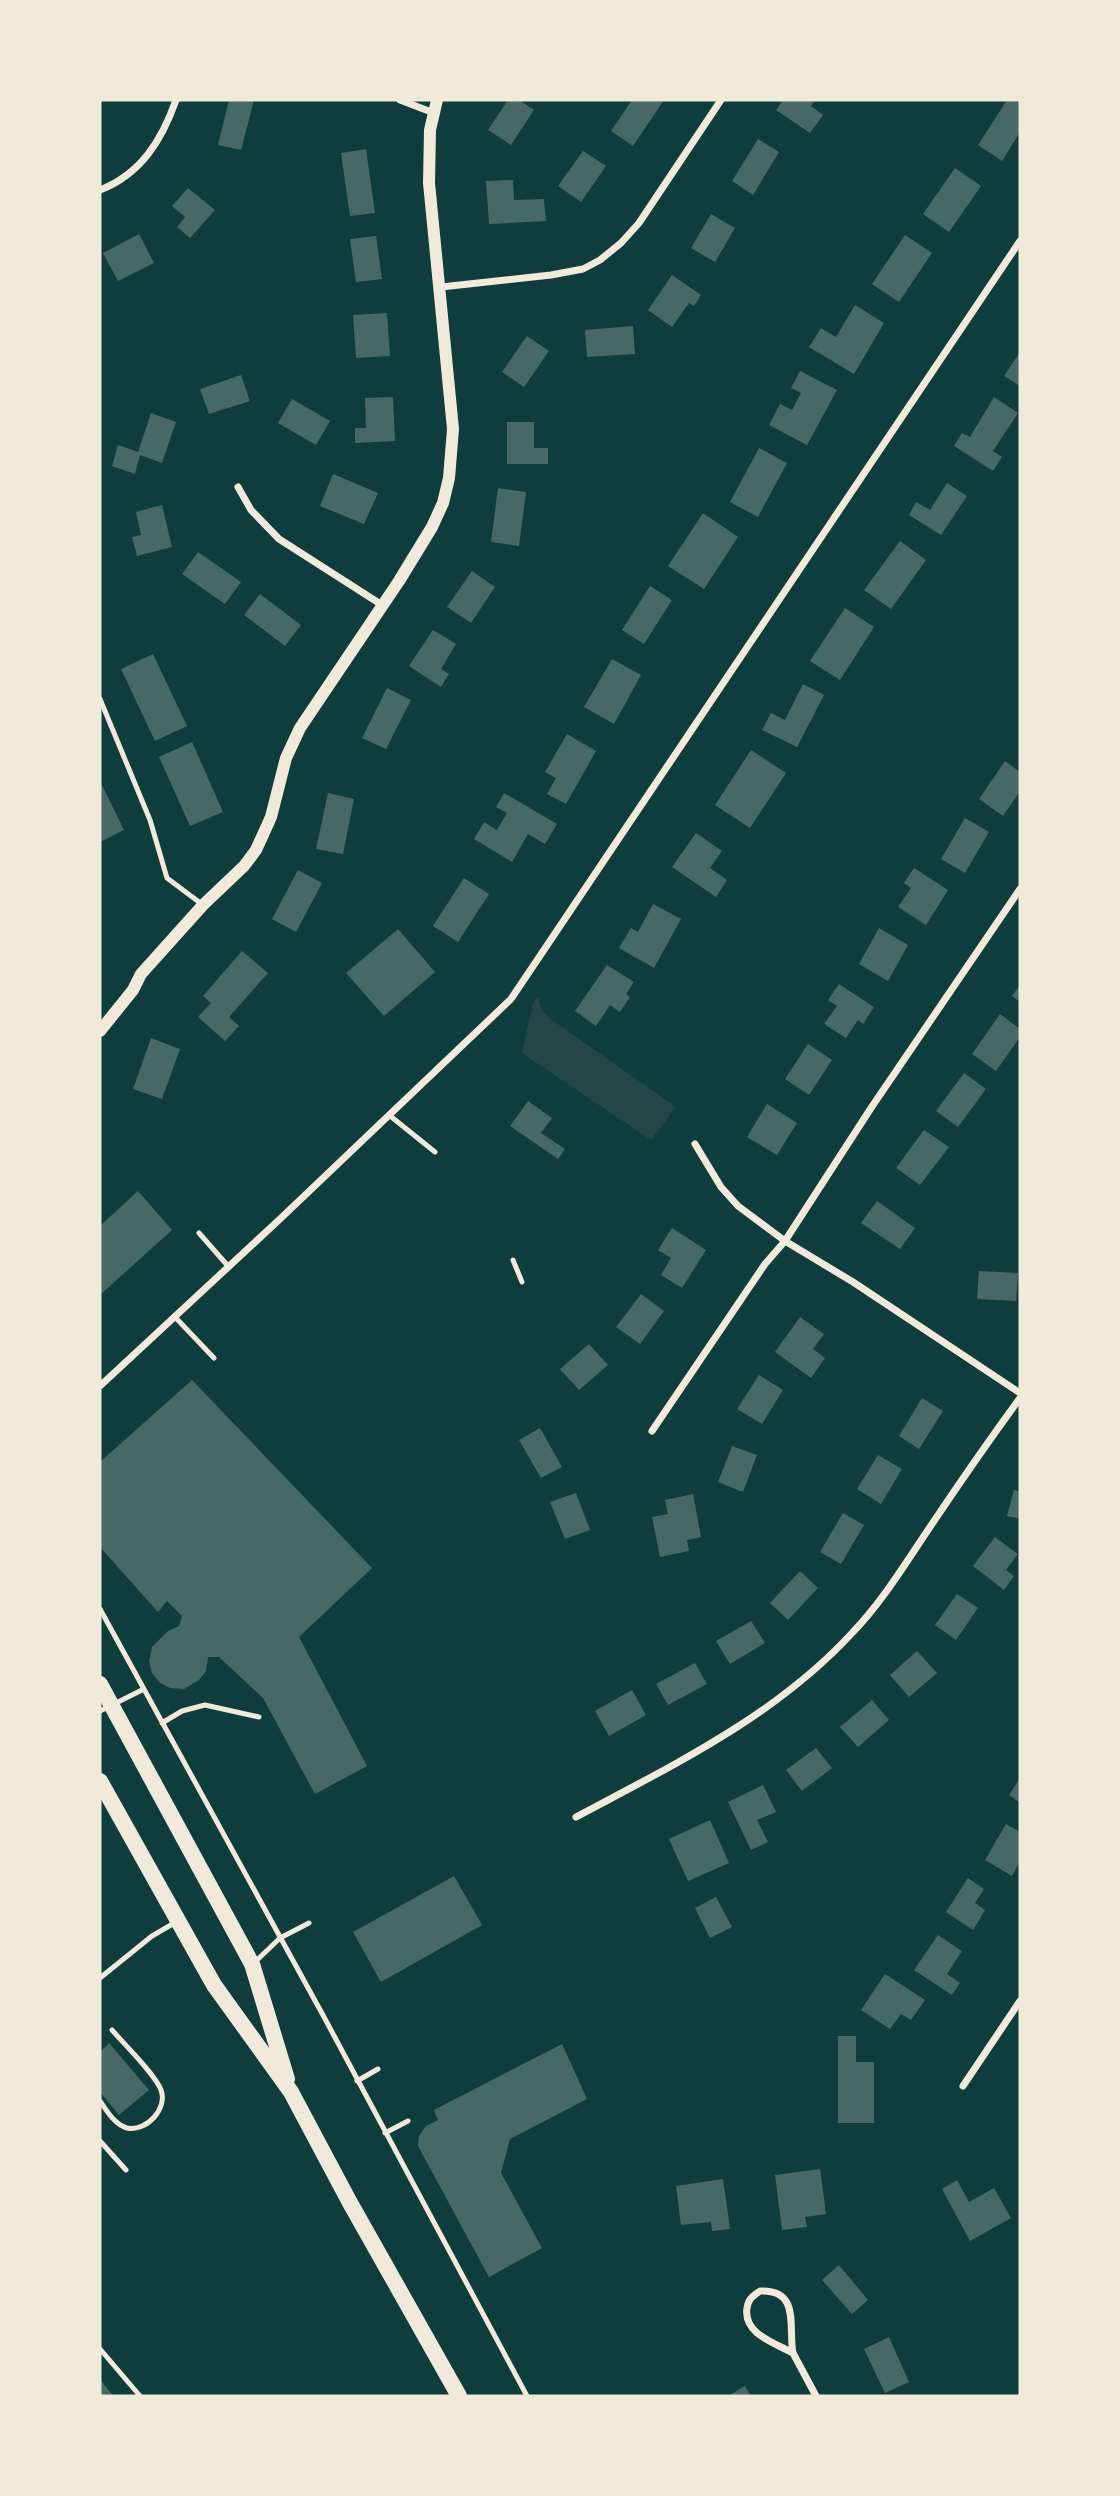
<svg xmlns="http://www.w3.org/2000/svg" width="1120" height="2496" viewBox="0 0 1120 2496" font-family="Cabin,sans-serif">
	<rect width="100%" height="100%" fill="#0f3d3e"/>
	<!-- green -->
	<path fill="#244646" d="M538 997 541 1009 549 1018 676 1107 651 1140 522 1053 533 1003Z"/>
	<!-- building -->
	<path fill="#486865" d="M229 100H254L241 150 218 145Z
		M508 100H519L534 110 511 145 488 130Z
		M632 100H664L633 146 611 131Z
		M783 100H815L811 106 823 115 810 133 776 110Z
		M1007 100 1020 102V132L1002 161 978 145Z
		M758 139 779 152 753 195 732 181Z
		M366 149 375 213 350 216 341 153Z
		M583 151 606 166 581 202 558 186Z
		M955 168 981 186 949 232 923 214Z
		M513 180 514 200 544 199 546 221 489 224 486 181Z
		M188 188 215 210 190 238 177 227 185 217 172 206Z
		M711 214 735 228 715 262 691 248Z
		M139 234 154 263 118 281 103 253Z
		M905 235 932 253 899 302 872 284Z
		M376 236 382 279 356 282 350 239Z
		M672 275 701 295 694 306 689 303 672 327 648 310Z
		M855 305 884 323 854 374 809 347 821 328 836 337Z
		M387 313 390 356 356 358 353 315Z
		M633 326 635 354 587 357 585 330Z
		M527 336 549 351 524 387 502 372Z
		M1020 352V386L1004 376Z
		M800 371 837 390 807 445 769 425 780 404 792 410 801 393 791 388Z
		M241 375 250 401 209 414 200 389Z
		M393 397 395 441 355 443V428H366L365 398Z
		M994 397 1018 413 993 451 1002 457 993 471 954 446 962 433 970 437Z
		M292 399 330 421 316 445 278 423Z
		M151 413 176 422 162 463 140 455 135 474 112 466 118 445 138 452Z
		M507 422H534V448H548V464H507Z
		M759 448 787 463 758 517 730 502Z
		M333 474 378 493 364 524 320 506Z
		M947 483 967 496 941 535 909 515 916 502 930 510Z
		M498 488 526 492 519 546 491 542Z
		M162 505 172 547 137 556 132 537 141 535 136 512Z
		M703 513 738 537 704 589 668 566Z
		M900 541 926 560 891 609 864 590Z
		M198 552 241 582 225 604 182 574Z
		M472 571 495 587 471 623 447 607Z
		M650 586 672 600 644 644 622 630Z
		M260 594 301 625 285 646 244 615Z
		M845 608 874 627 840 680 810 661Z
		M433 630 456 644 441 669 449 674 441 687 409 666Z
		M153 654 187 726 155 741 121 669Z
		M612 659 641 675 614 724 584 707Z
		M803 684 824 695 797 747 762 730 771 713 785 720Z
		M387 688 411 700 386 749 362 738Z
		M567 734 596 751 566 804 547 794 556 778 545 772Z
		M192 742 223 812 190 826 159 757Z
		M751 750 786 773 750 828 715 805Z
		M1005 761 1020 772V791L1003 816 979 799Z
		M100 781 124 830 100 842Z
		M328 793 354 799 343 854 316 849Z
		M504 793 557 824 545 844 528 834 512 862 474 839 484 822 497 830 507 813 496 807Z
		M965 818 989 832 965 873 941 859Z
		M696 833 722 851 710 868 727 880 716 897 672 867Z
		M914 868 948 890 926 925 898 907 911 888 904 883Z
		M298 870 322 883 296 932 272 919Z
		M464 878 489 894 458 942 433 926Z
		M653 904 681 919 654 968 619 948 631 928 638 932Z
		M879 928 908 945 888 981 859 964Z
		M398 929 435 972 384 1016 346 973Z
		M242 951 268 973 229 1017 239 1026 225 1041 198 1017 211 1003 203 996Z
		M607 965 634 982 626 994 630 997 620 1012 610 1005 596 1026 575 1011Z
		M839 984 874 1007 863 1024 858 1020 846 1038 824 1024 837 1006 828 1000Z
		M1020 985V1002L1012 996Z
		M1000 1014 1020 1029V1037L996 1071 972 1054Z
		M151 1038 180 1049 162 1099 133 1089Z
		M808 1044 832 1060 809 1095 785 1079Z
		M964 1073 986 1089 958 1127 936 1111Z
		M528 1101 552 1118 541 1133 565 1149 558 1159 510 1126Z
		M767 1104 797 1123 777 1155 747 1137Z
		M924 1130 949 1147 920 1185 896 1168Z
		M138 1191 172 1230 100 1295V1226Z
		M877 1201 915 1228 900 1249 861 1223Z
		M672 1228 706 1250 682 1288 661 1275 671 1258 658 1250Z
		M979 1271 1018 1273 1016 1301 977 1299Z
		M641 1294 664 1311 640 1344 616 1327Z
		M800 1317 824 1334 813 1349 825 1358 811 1378 775 1352Z
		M589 1344 608 1365 579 1390 560 1369Z
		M759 1375 783 1390 762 1424 737 1409Z
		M192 1380 372 1568 299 1637 367 1766 315 1794 263 1698 219 1657H208L206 1671 199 1680 184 1689 170 1688 160 1683 152 1673 149 1661 152 1647 168 1631 179 1626 182 1616 167 1601 158 1612 100 1547V1462Z
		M922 1398 943 1411 919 1449 899 1436Z
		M540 1428 562 1467 541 1478 519 1440Z
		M732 1446 757 1455 743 1492 718 1482Z
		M878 1455 902 1469 881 1504 857 1489Z
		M1014 1490 1020 1491V1519L1007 1516Z
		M576 1493 590 1530 565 1539 550 1502Z
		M693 1494 701 1537 687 1540 689 1551 660 1557 652 1517 668 1514 665 1500Z
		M843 1513 864 1525 841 1564 820 1552Z
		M995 1537 1018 1554 1006 1570 1014 1576 1004 1590 973 1566Z
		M800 1571 818 1588 788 1620 770 1603Z
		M957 1594 978 1608 956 1640 935 1625Z
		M751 1621 765 1643 730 1664 716 1641Z
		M917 1651 937 1673 909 1697 890 1675Z
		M695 1663 707 1684 668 1705 656 1684Z
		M632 1690 646 1715 609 1736 595 1711Z
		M872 1700 889 1720 858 1747 840 1727Z
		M816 1748 832 1768 802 1791 786 1770Z
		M1020 1778V1803L1009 1795Z
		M763 1785 776 1812 757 1820 768 1842 751 1850 728 1802Z
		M710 1820 729 1863 688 1881 669 1839Z
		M1006 1824 1020 1832V1861L1012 1876 985 1860Z
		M454 1876 482 1925 381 1982 353 1932Z
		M968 1878 984 1889 975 1903 985 1910 973 1930 946 1912Z
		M716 1897 732 1927 710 1938 695 1908Z
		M938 1935 962 1951 947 1974 960 1983 952 1995 914 1970Z
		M885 1974 925 2000 911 2020 901 2014 890 2029 861 2010Z
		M838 2036H856V2062H874V2123H838Z
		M109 2043 149 2090 119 2115 100 2092V2052Z
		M562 2044 587 2099 510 2139 501 2173 542 2248 489 2277 418 2146 419 2136 426 2126 438 2120 434 2110Z
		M820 2169 826 2214 805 2217 807 2227 782 2230 775 2175Z
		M723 2179 730 2229 712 2231 711 2222 681 2225 676 2186Z
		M957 2180 969 2202 994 2188 1011 2218 970 2241 942 2189Z
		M839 2265 868 2300 852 2314 822 2280Z
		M889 2337 909 2382 885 2393 864 2349Z
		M100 2379 113 2396H100Z
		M745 2386 751 2396H728Z"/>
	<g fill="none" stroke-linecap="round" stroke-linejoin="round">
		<!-- service -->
		<path stroke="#f1e9da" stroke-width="5" d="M100 699 150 820 167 878 203 905
			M389 1115 435 1152
			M199 1233 228 1266
			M513 1260 522 1282
			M174 1316 214 1358
			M100 1609 324 2017 527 2396
			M100 1711 144 1689
			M162 1723 182 1711 205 1705 259 1717
			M255 1962 280 1938 309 1923
			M100 1978 152 1936 176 1922
			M357 2081 378 2069
			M100 2101C107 2111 115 2125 127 2128 147 2132 168 2108 161 2090 155 2074 124 2044 112 2030
			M385 2133 408 2121
			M100 2141 126 2170
			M100 2349 140 2396"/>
		<!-- minor -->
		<path stroke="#f1e9da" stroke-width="7" d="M400 100 434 113
			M100 190C141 174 162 140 176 100
			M441 287 551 275 583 269 600 260 621 243 639 223 721 100
			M238 487 251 510 279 539 382 605
			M695 1144 721 1187 738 1206 785 1241 853 1282 1020 1393
			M100 1386 280 1219 511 999 1020 241
			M652 1431 765 1264 785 1241 871 1108 1020 889
			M576 1817C675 1764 776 1716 853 1632 881 1603 903 1567 926 1533 956 1488 987 1443 1020 1398
			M963 2086 1020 2001
			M760 2291C801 2289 788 2328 793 2353 775 2343 743 2334 747 2308 748 2299 753 2296 760 2291Z
			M793 2353 816 2396"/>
		<!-- tertiary -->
		<path stroke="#f1e9da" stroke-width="12" d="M100 1031 133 990 141 974 203 905 244 866 256 850 271 817 286 758 300 728 399 581 432 527 443 503 449 478 453 429 429 183 430 130 437 100"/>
		<!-- primary -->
		<path stroke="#f1e9da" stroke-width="16" d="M100 1684 252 1964 287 2079
			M100 1781 214 1985 291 2092 349 2201 459 2396"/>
	</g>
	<!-- border -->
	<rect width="1120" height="2496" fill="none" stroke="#f1e9da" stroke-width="203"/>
</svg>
